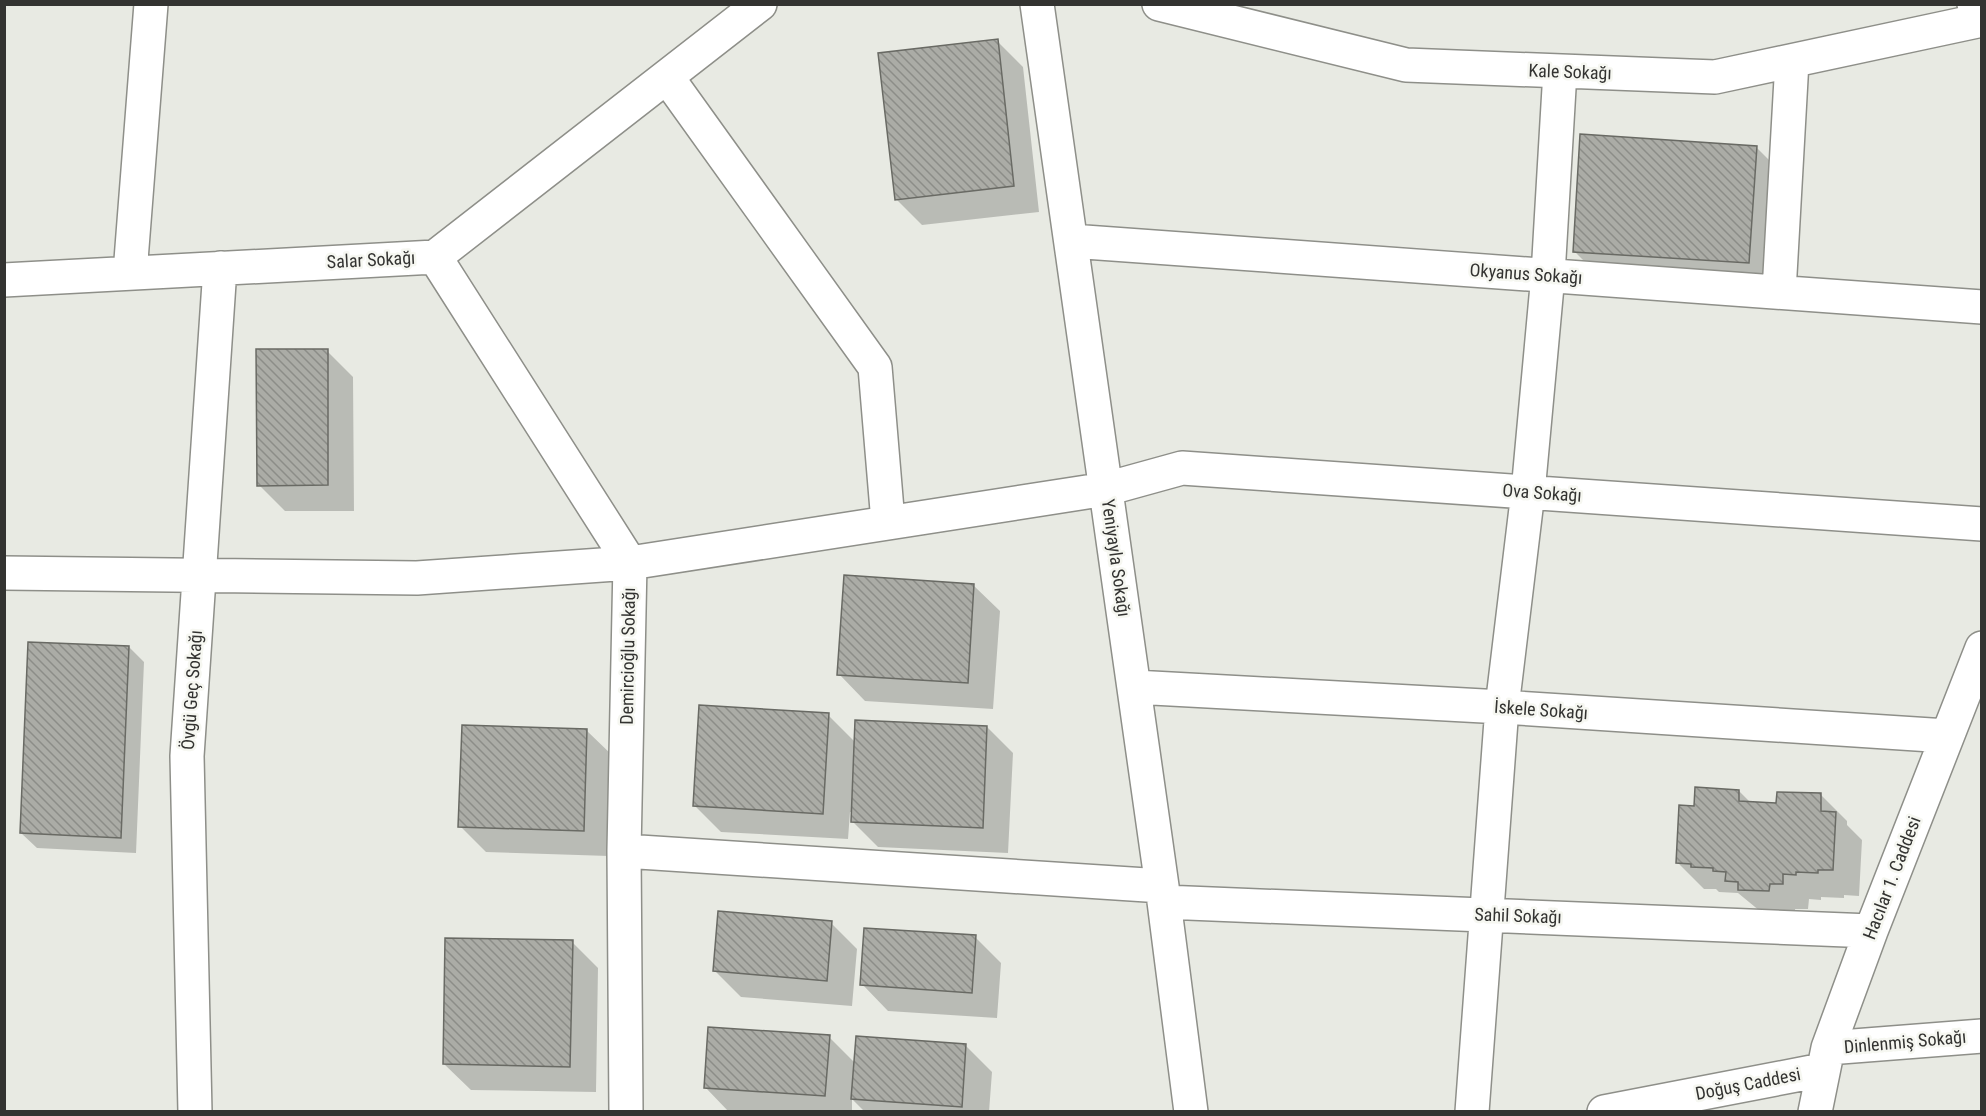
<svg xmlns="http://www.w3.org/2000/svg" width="1986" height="1116" viewBox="0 0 1986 1116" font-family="'Roboto Condensed',sans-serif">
	<defs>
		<pattern id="building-back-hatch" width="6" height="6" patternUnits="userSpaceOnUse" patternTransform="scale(1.5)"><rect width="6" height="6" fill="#abaca6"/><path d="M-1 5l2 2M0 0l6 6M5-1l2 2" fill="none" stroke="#8c8d88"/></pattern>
	</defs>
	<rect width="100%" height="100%" fill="#e8eae3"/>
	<!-- shadow -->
	<path fill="#0003" d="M997 41 1023 67 1039 212 922 225 896 199Z
		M1756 147 1782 173 1775 288 1601 278 1575 252Z
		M327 351 353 377 354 511H285L259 485Z
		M973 585 1000 611 993 709 865 701 839 674Z
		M129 647 144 662 136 853 37 848 21 833Z
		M828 715 856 743 987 727 1013 753 1008 853 878 847 852 821 853 812H850L848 839 721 832 695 806Z
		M586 730 613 756 609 856 486 852 460 826Z
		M1739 791 1751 803 1778 804 1821 795 1847 821V825L1862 840 1859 896 1844 895V898L1821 897V900L1809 899 1808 909H1795V917L1766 916 1738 893 1719 892 1716 889H1704L1678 863 1696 807Z
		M831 923 857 949 852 1006 741 997 715 971Z
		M975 937 1001 963 997 1018 888 1011 862 984Z
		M572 942 598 968 596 1092 471 1090 444 1064Z
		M829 1037 855 1063 966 1046 992 1072 989 1112H865L852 1099V1112H729L705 1087Z"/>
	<!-- building -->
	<path fill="url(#building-back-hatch)" stroke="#696a64" stroke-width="1.5" d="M998 39 1014 186 895 200 878 53Z
		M1580 134 1757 146 1749 263 1573 252Z
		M256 349H328V485L257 486Z
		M844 575 974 584 968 683 837 675Z
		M28 642 129 646 121 838 20 833Z
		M699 705 829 713 823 814 693 806Z
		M855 720 987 726 983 828 851 822Z
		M462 725 587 729 584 831 458 827Z
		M1695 787 1739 790V801L1776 803 1777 792 1821 793V811L1836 812 1833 870H1818V873L1796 872V875L1783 874V884H1770L1769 891 1738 890V882L1725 881 1726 872 1713 871V868L1691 867V864L1676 863 1679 805 1694 806Z
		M718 911 832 921 827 981 713 971Z
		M864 928 976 935 972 993 860 985Z
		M445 938 573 940 570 1067 443 1064Z
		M708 1027 830 1035 825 1096 704 1088Z
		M856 1036 966 1044 962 1107 851 1099Z"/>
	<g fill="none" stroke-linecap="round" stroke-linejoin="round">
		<defs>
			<path id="minor" d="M1037 4 1162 886 1191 1112
				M1159 4 1406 65 1715 77 1982 20
				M667 77 875 367 888 522
				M1071 241 1982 307
				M435 257 630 563 624 851 626 1112
				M130 273 151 4
				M4 280 435 257 760 4
				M1779 292 1792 61
				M4 573 417 578 630 563 1106 489 1182 468 1982 524
				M1134 687 1502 707 1947 736
				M624 851 1162 886
				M1164 902 1871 931
				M1828 1048 1982 1036
				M195 1112 187 756 220 268
				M1472 1112 1502 707 1528 492 1548 275 1560 71
				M1604 1112 1822 1070
				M1815 1112 1828 1048 1871 931 1982 648"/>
			<path id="major" d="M1974 4 1982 10"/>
		</defs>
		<!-- minor casing -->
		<use href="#minor" stroke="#8e8f89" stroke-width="36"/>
		<!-- major casing -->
		<use href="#major" stroke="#8e8f89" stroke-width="36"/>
		<!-- minor -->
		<use href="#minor" stroke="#fff" stroke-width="33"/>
		<!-- major -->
		<use href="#major" stroke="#fff" stroke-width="33"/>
	</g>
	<g text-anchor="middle" stroke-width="5" stroke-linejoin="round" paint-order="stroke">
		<!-- street labels -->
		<g font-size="18" fill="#333331" stroke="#f6f7f1">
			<text transform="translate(1570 72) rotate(2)" y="6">Kale Sokağı</text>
			<text transform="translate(371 260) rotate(-3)" y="6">Salar Sokağı</text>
			<text transform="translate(1526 274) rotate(4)" y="6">Okyanus Sokağı</text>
			<text transform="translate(1542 493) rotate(4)" y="6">Ova Sokağı</text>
			<text transform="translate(1116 558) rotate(82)" y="6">Yeniyayla Sokağı</text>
			<text transform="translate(628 656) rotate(-89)" y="6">Demircioğlu Sokağı</text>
			<text transform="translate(192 690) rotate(-86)" y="6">Övgü Geç Sokağı</text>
			<text transform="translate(1541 710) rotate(4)" y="6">İskele Sokağı</text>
			<text transform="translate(1892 878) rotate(-69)" y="6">Hacılar 1. Caddesi</text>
			<text transform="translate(1518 916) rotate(2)" y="6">Sahil Sokağı</text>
			<text transform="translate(1905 1042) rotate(-5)" y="6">Dinlenmiş Sokağı</text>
			<text transform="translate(1748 1084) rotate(-11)" y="6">Doğuş Caddesi</text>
		</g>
	</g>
	<!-- border -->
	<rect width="1986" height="1116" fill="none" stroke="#333331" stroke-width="12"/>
</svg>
